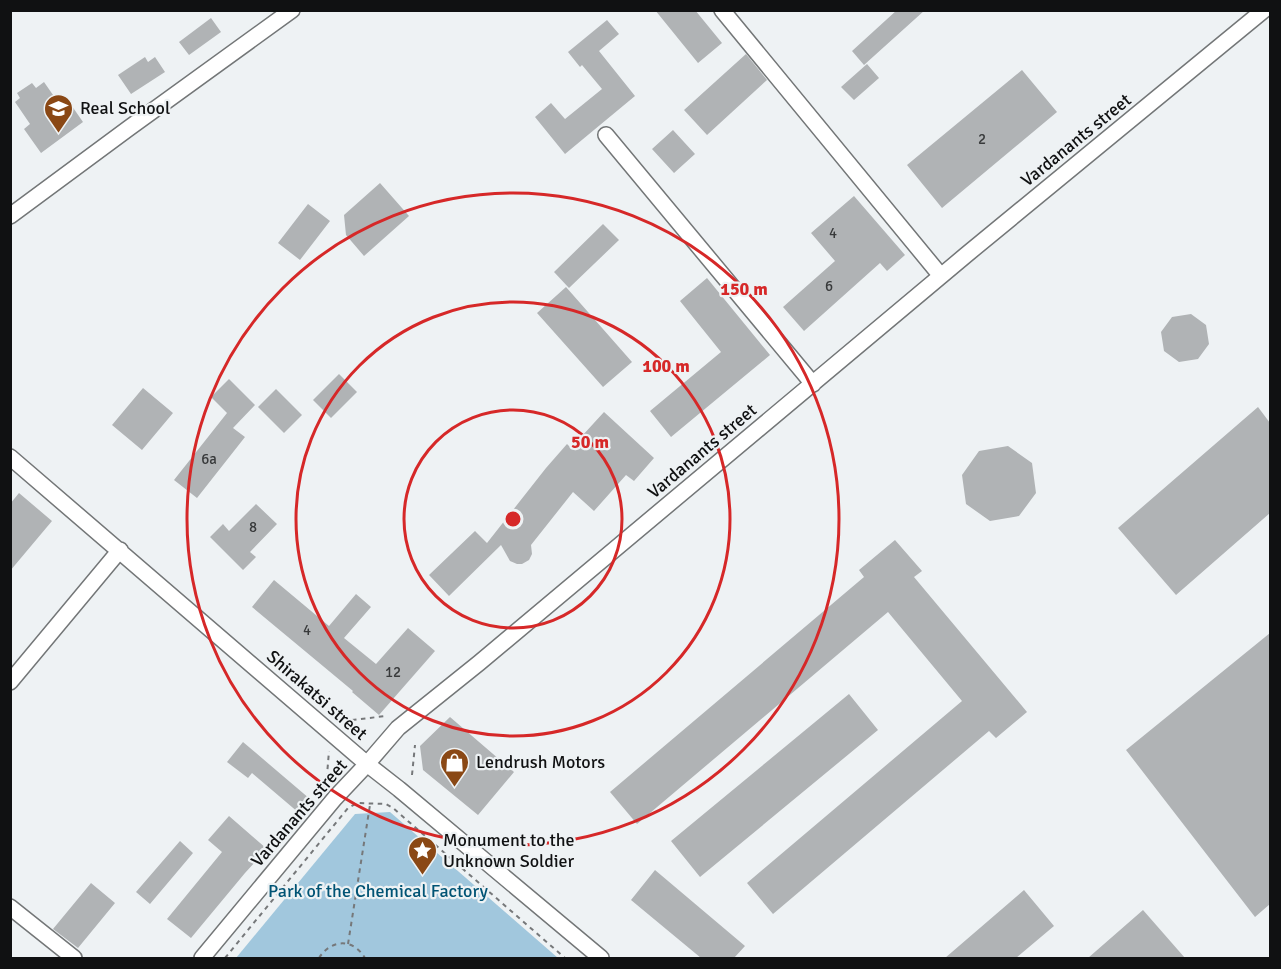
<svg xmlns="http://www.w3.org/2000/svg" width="1281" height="969" viewBox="0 0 1281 969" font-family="Signika,sans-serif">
	<rect width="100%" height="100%" fill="#eef2f4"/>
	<!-- green -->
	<path fill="#a1c7dd" d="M390 812 558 958H236L355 814Z"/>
	<!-- building -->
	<path fill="#b0b3b5" d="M655 10H695L722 43 698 63Z
		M897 10H925L864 65 852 51Z
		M211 18 221 32 189 55 179 42Z
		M607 20 619 34 599 51 635 96 565 154 535 117 551 103 565 119 602 89 582 65 580 67 568 52Z
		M746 54 767 80 707 135 684 110Z
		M145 57 148 62 155 57 165 72 131 94 118 75Z
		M867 64 879 78 854 100 841 87Z
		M1022 70 1057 112 942 208 907 165Z
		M44 82 60 105 67 99 83 122 41 153 24 129 30 124 15 102 20 98 17 93 32 83 36 88Z
		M673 130 695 154 674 173 652 149Z
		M380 183 409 216 364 256 346 235 344 215Z
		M854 196 905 255 887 271 880 263 804 331 783 307 835 261 811 233Z
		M308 204 330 221 300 260 278 243Z
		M603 224 619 240 569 288 554 272Z
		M707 278 770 355 671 437 650 411 721 352 680 301Z
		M566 287 632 362 603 387 537 313Z
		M1191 314 1206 325 1209 344 1198 359 1179 362 1164 351 1161 332 1172 317Z
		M339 374 357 392 331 418 313 400Z
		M229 379 255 405 233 428 245 437 197 498 174 480 227 413 211 397Z
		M143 388 173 413 142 450 112 425Z
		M276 389 302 415 284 433 258 407Z
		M1258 407 1270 423V513L1176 595 1118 528Z
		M604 412 654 458 634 481 626 475 594 511 573 492 531 545 532 554 529 560 522 564H517L510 561 501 545 449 596 429 575 475 531 487 543 546 468 567 444 571 448Z
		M1008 446 1032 463 1036 493 1019 516 990 521 966 504 962 475 979 451Z
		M19 493 52 521 10 571V504Z
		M256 504 277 524 250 552 256 557 243 570 210 537 223 524 229 531Z
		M895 540 922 571 914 577 1027 712 996 738 989 731 773 914 747 883 962 701 888 612 637 824 610 792 864 577 859 570Z
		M274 580 329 626 356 594 371 607 344 638 376 664 408 628 435 651 379 715 352 692 353 691 252 607Z
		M1270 633V904L1255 917 1126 750Z
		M849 694 878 730 700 877 671 841Z
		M450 717 514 772 478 815 423 770 420 746Z
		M243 742 310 799 299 813 252 773 248 778 227 762Z
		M229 816 267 849 245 873 191 938 167 919 222 852 208 840Z
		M180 841 193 853 150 904 136 892Z
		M655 870 745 946 734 958H701L631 900Z
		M91 883 115 903 78 948 53 929Z
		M1024 890 1054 926 1016 958H945Z
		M1143 910 1185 958H1088Z"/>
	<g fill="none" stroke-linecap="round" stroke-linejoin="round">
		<defs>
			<path id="minor" d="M722 10 941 276
				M606 135 813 384
				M10 216 129 128 292 10
				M10 457 367 764 399 789 601 958
				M10 682 120 550
				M10 907 74 958
				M202 958 335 798 367 764 398 728 479 663 966 255 1264 10"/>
		</defs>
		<!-- minor casing -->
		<use href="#minor" stroke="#737677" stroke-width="18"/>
		<!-- path -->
		<path stroke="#76787a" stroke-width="2" stroke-dasharray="4.5 4.5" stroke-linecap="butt" d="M352 720 386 716
			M412 775 415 745
			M326 787 329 751
			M348 944 370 805
			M225 958 348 808 357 803 386 804 393 808 565 958
			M319 958C331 939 353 938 365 958"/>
		<!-- minor -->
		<use href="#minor" stroke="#fff" stroke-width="15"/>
	</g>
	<!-- distance rings -->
	<g fill="none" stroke="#d62828" stroke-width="3">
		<circle cx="513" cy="519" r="109"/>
		<circle cx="513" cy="519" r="217"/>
		<circle cx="513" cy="519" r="326"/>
	</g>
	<!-- icons -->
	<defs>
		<symbol id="school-pin" viewBox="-11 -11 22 30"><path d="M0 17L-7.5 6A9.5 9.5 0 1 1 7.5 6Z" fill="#8a4815" stroke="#eef2f4"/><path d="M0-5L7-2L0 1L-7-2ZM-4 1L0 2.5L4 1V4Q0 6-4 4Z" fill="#fff"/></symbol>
		<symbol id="shop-pin" viewBox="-11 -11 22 30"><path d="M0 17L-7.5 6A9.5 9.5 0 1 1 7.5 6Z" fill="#8a4815" stroke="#eef2f4"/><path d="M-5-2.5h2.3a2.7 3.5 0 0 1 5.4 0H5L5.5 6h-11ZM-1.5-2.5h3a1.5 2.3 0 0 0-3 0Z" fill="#fff"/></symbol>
		<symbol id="sight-pin" viewBox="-11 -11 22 30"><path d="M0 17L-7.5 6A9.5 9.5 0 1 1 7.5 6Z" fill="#8a4815" stroke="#eef2f4"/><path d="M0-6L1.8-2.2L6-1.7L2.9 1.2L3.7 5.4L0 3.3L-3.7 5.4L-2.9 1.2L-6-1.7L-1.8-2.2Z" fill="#fff"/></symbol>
	</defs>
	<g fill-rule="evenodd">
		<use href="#school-pin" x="42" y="92" width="33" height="45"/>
		<use href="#shop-pin" x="438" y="746" width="33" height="45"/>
		<use href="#sight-pin" x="406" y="834" width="33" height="45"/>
	</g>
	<g text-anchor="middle" stroke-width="4.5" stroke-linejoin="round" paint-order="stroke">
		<!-- number labels -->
		<g font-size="15" fill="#383a3b">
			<text x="982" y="144">2</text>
			<text x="833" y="238">4</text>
			<text x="829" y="291">6</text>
			<text x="209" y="464">6a</text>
			<text x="253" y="532">8</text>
			<text x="307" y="635">4</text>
			<text x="393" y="677">12</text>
		</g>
		<!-- poi labels -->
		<g font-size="18" fill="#101112" stroke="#eef2f4" text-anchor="start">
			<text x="80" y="114">Real School</text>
			<text x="476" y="768">Lendrush Motors</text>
			<text x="443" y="846">Monument to the<tspan x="443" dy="21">Unknown Soldier</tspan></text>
		</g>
		<!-- street labels -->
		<g font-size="18" fill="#101112" stroke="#eef2f4">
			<text transform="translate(1076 140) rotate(-39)" y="6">Vardanants street</text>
			<text transform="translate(702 451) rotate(-40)" y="6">Vardanants street</text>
			<text transform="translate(317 695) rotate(41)" y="6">Shirakatsi street</text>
			<text transform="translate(299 813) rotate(-49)" y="6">Vardanants street</text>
		</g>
		<!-- park labels -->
		<g font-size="18" fill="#005374" stroke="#eef2f4">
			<text x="378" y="897">Park of the Chemical Factory</text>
		</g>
	</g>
	<circle cx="513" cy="519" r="9" fill="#d62828" stroke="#eef2f4" stroke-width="3"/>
	<g font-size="18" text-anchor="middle" font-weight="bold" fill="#d62828" stroke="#eef2f4" stroke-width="4.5" stroke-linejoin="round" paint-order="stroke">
		<text x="744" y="295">150 m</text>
		<text x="666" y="372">100 m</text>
		<text x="590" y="448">50 m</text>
	</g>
	<!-- border -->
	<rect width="1281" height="969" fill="none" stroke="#101112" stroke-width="24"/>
</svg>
